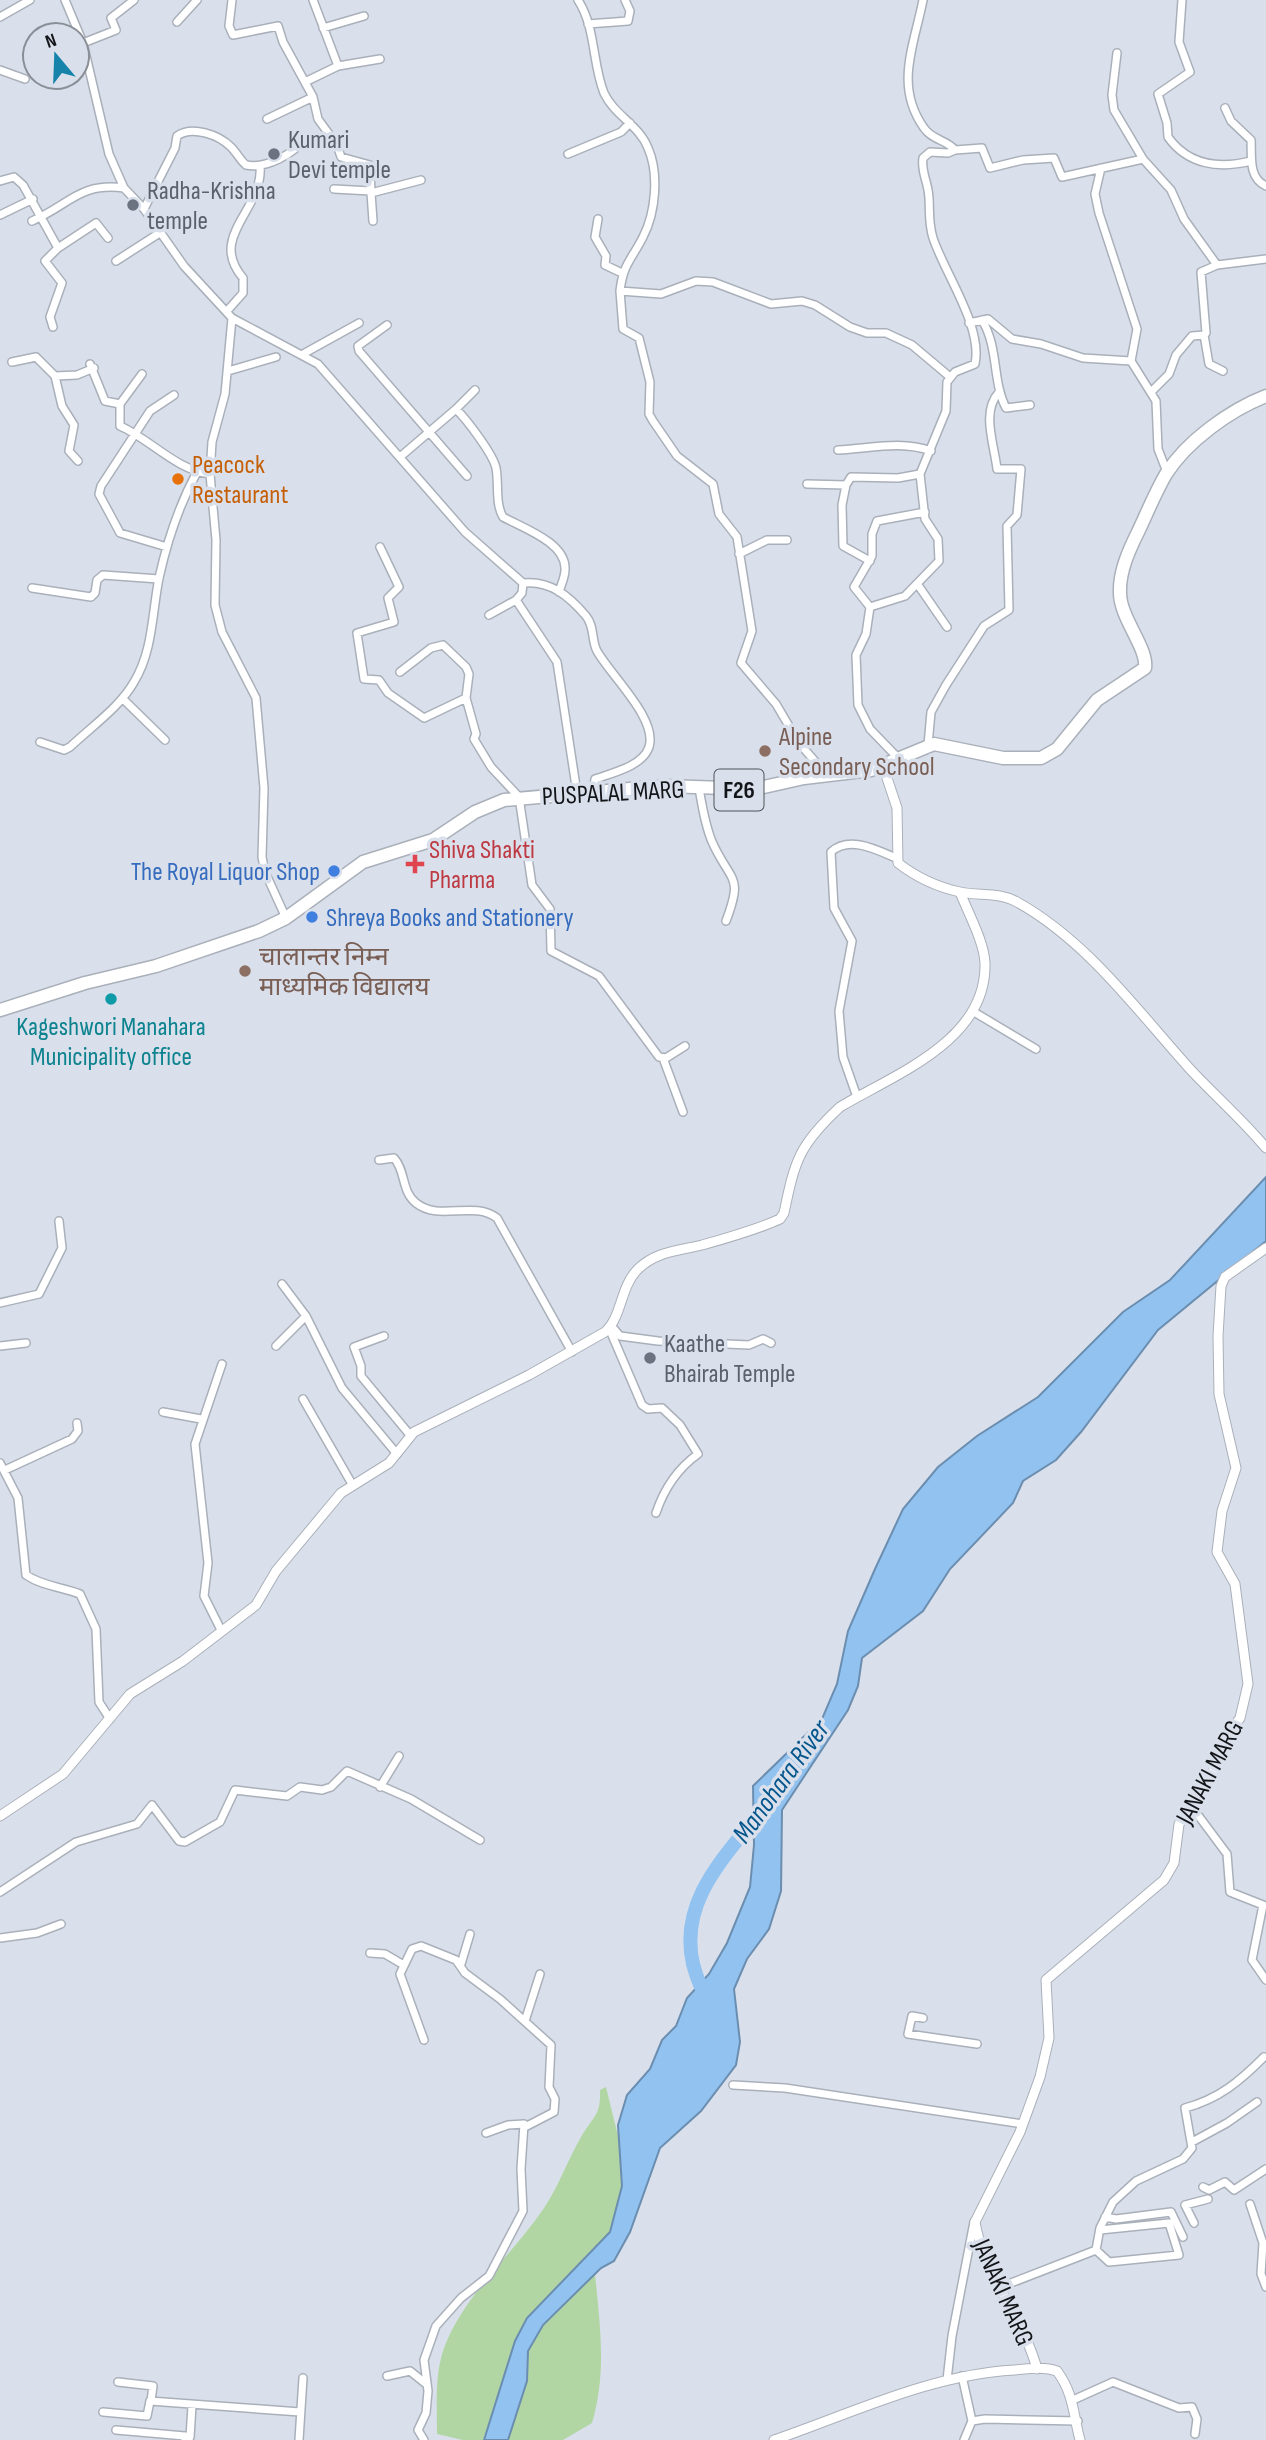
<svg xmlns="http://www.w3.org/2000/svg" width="1266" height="2440" viewBox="0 0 1266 2440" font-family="'Sofia Sans Condensed','Noto Sans Devanagari',sans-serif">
	<rect width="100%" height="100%" fill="#dae0eb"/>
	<!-- green -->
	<path fill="#b1d6a4" d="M606 2087 618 2136 622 2186 610 2232 515 2341 483 2440H463L437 2434C437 2404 434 2371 446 2343 467 2292 513 2254 544 2208 559 2186 567 2161 581 2137 593 2116 601 2116 600 2090Z
		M595 2274C600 2325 607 2373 592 2423L563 2440H508L527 2381 528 2351 543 2325Z"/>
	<!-- water -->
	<path fill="#91c2f0" stroke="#6b8eb0" stroke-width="2" d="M1266 1177V1241L1158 1330 1081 1432 1056 1460 1023 1481 1013 1503 950 1569 923 1611 862 1658 858 1686 848 1710 782 1810 781 1891 769 1929 747 1959 734 1989 740 2042 736 2065 701 2111 660 2148 630 2232 614 2261 601 2268 543 2325 528 2351 527 2381 508 2440H484L515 2341 527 2318 610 2232 622 2186 618 2125 627 2095 650 2069 662 2040 676 2026 687 1998 709 1974 727 1943 750 1887 754 1845 753 1786 822 1719 837 1684 848 1631 875 1569 903 1509 938 1467 977 1436 1038 1397 1123 1312 1170 1280Z"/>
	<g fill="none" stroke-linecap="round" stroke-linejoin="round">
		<!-- river -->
		<path stroke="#91c2f0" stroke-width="14" d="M708 1998C700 1989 696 1975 693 1964 678 1899 728 1854 764 1807"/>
		<defs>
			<path id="minor" d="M65 0 83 43 109 154 124 188 144 209 184 266 232 318 225 394 212 442 210 474 216 540 215 605 222 632 256 698 264 788 262 857 265 872 286 918
				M232 0 229 26 233 35 278 26 283 42 313 97 318 119 337 145 341 157 370 165 371 193 421 180
				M313 0 338 66
				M578 0C596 28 592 63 604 93 614 115 639 125 648 148 659 173 656 212 643 237 632 259 623 264 620 291L661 294 696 281 713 282 771 304 802 301 815 305 850 327 867 333H886L912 345 950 377
				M1182 0 1179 42 1190 72 1158 94 1167 123 1168 137C1188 165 1219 169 1251 161
				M0 17 30 0
				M177 22 197 0
				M588 24 628 21 630 11 625 0
				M323 28 364 16
				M83 43 116 30 111 18 134 0
				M1117 53 1112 95 1114 110 1143 159 1171 190 1184 219 1217 265 1266 259
				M0 70 25 79
				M305 82 338 66 380 59
				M1225 108 1231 121 1251 140C1252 156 1248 178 1266 186
				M267 119 313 97
				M955 150 982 148 990 168 1023 160 1054 158 1062 177 1143 159
				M568 154 621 132 630 123
				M1101 168 1095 194 1099 213 1137 329 1131 361 1156 401 1158 449 1167 472
				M0 181 14 177 23 185 58 248 45 261 62 283 50 317 53 327
				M334 189 371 191
				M371 193 373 221
				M144 209 175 148 177 136C192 125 219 135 231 147 237 153 240 160 246 165 266 169 294 154 305 138H330
				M0 215 33 199
				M598 219 595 237 606 256 605 265 622 273
				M32 221C69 205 80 182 124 188
				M58 248 96 223 108 238
				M116 261 158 234
				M620 291 623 329 639 338 650 382 649 414 653 421 677 456 713 484 719 514 737 537 752 631 741 663 776 704 799 743 827 775
				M227 311 243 293V278C207 236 264 210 260 166
				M232 318 318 364 465 532 523 583 522 593 516 600 557 662 577 793
				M982 320C999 348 992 381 1006 408L1030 405
				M969 323 988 319 1012 339 1041 344 1083 358 1131 361
				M387 325 358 346 359 351 467 476
				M1204 335 1206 333 1201 272 1217 265
				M303 354 359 323
				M12 362 36 357 55 376 62 406 74 425 69 451 78 461
				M90 364 105 401 120 404V426C150 439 176 470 210 474
				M228 371 276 357
				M55 376 77 375 94 368
				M1152 391 1169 374 1176 355 1192 336 1204 335 1209 364 1223 371
				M120 404 142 374
				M456 409 475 390
				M838 450C869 449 900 440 931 451
				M400 457 456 409C467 420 493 454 496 468 499 483 495 504 503 517 523 528 567 543 565 570 565 577 561 585 559 592
				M807 484 846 485 851 477 898 478 920 474
				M846 485 842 505 843 546 870 561
				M167 547 120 533 99 494 101 486 150 411 174 395
				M380 547 399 587 388 598 394 622 357 633 364 679 379 680 388 693 424 718 466 698
				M739 554 767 540H787
				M523 583C550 580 569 596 586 616 595 627 591 640 597 651 611 676 658 719 649 747 643 766 612 773 595 779L593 792
				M918 585 947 627
				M32 588 91 597 95 593 97 580 103 575 159 579
				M870 607 854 587 872 556V534L877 521 925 512
				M489 615 516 600
				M400 672 431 648 443 645 466 667 469 674 466 698 476 734 474 739 491 767 519 797 532 885 550 909 551 951 599 976 659 1057 666 1058 685 1046
				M123 699 165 740
				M40 742 64 750 70 747C91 727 120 707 134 682 153 651 152 613 159 578 167 542 179 505 197 472
				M928 745 931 712 946 685 984 626 1009 610 1007 526 1017 515 1021 469H997C994 443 981 412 999 392
				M899 759 870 729 858 705 856 655 866 634 870 607 905 596 939 561 938 539 925 519 920 474 946 411 947 382 955 372 975 364C983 327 945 274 933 238 927 218 931 205 928 190 926 178 921 170 923 158L930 152 948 153 955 150C947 140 932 140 924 128 894 86 914 46 923 0
				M699 788C702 806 706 830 714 846 732 883 743 876 726 921
				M974 1012 1036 1049
				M663 1058 683 1112
				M857 1097 843 1057 839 1011 852 941 834 908 831 852C849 835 877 850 896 858
				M379 1160 394 1158C406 1171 401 1191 416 1203 440 1222 473 1200 497 1218L572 1352
				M282 1284 306 1316 342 1388 397 1454
				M0 1303 39 1294 62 1248 59 1221
				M609 1328 642 1405 648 1409 662 1408 680 1425 698 1454C677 1469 664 1489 656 1513
				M614 1329 620 1336 658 1341 749 1345 763 1339 771 1343
				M384 1336 354 1347 361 1366V1376L410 1435
				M0 1346 26 1343
				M276 1346 306 1316
				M303 1399 352 1484
				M163 1412 201 1419
				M0 1463 18 1498 26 1575C42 1586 62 1587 80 1594L96 1629 99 1702 110 1719
				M5 1470 72 1439 78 1431 77 1423
				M221 1630 204 1596 208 1563 195 1444 222 1364
				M380 1787 399 1756
				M1192 1807 1227 1854 1230 1892 1263 1905 1252 1960 1266 1980
				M0 1892 76 1842 137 1824 152 1805 179 1841 185 1842 220 1822 235 1790 287 1796 300 1787 322 1790 331 1787 347 1771 411 1799 480 1840
				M0 1938 37 1933 61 1924
				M370 1953 385 1954 402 1964
				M461 1964 470 1934
				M923 2018 912 2016 908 2034 977 2044
				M525 2021 540 1974
				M424 2040 400 1974 412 1949 421 1946 456 1960 465 1973 500 1999 551 2045 549 2087 555 2099 554 2112 525 2127
				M733 2085 785 2088 1023 2124
				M1192 2142 1227 2123 1257 2102
				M1203 2187 1209 2190 1225 2182 1234 2190 1266 2169
				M1250 2204 1263 2243 1261 2274 1266 2287
				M1105 2217 1116 2219 1171 2212 1183 2237
				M1194 2223 1185 2205 1208 2199
				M1096 2250 1109 2262 1179 2255 1169 2223 1100 2230
				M998 2288 1096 2250 1100 2228 1113 2202 1136 2181 1183 2159 1192 2148 1185 2108C1219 2099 1240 2081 1264 2057
				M387 2376 410 2371 425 2383
				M962 2376 972 2421 964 2440
				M947 2380 952 2336 974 2222
				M118 2382 153 2386 151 2401
				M1073 2400 1113 2382 1179 2408 1192 2407 1197 2419 1195 2434
				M103 2412 147 2416 150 2401 300 2412
				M972 2421 985 2419 1078 2421
				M116 2430 185 2436V2440
				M185 2436 190 2437 192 2406
				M299 2440 303 2378
				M424 2440 418 2430 426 2413 428 2391 424 2360 436 2326 461 2298 489 2276 523 2211 521 2169 524 2124 508 2125 486 2133"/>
			<path id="tertiary" d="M883 766 897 808 898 863C916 877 937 887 960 892 979 896 1000 892 1017 902 1087 941 1136 1009 1189 1068 1214 1095 1242 1119 1266 1148
				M0 1816 63 1774 130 1694 183 1661 256 1605 276 1571 341 1493 389 1463 414 1432 529 1375 605 1332C622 1317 620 1288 637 1270 656 1251 678 1251 702 1245 727 1238 756 1230 780 1219L784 1213C795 1160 799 1145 840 1107 895 1074 987 1041 985 963 984 941 968 913 960 892
				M1037 2369C1023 2317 984 2276 975 2222L1020 2132 1040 2077 1049 2038 1046 1980 1164 1880 1174 1863 1179 1824 1198 1798 1219 1760 1226 1738 1240 1718 1248 1684 1235 1584 1217 1552 1222 1511 1236 1468 1219 1394 1218 1336 1221 1286 1225 1277 1266 1248
				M774 2440C853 2413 929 2375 1014 2370 1028 2369 1043 2366 1057 2371 1074 2394 1073 2414 1080 2440"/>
			<path id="primary" d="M0 1010 85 983 156 966 259 931 286 918 363 862 433 840 475 812 504 800 664 786 755 789 804 778 871 770 934 744 1003 758H1041L1057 749 1097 700 1145 668C1148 648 1120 618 1120 593 1119 572 1129 550 1138 532 1147 513 1155 493 1166 474 1187 441 1230 410 1266 396"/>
		</defs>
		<!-- minor casing -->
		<use href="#minor" stroke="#aab0ba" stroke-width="10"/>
		<!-- tertiary casing -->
		<use href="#tertiary" stroke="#aab0ba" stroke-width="11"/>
		<!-- primary casing -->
		<use href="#primary" stroke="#aab0ba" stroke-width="15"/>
		<!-- minor -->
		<use href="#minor" stroke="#fff" stroke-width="7"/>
		<!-- tertiary -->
		<use href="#tertiary" stroke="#fff" stroke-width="9"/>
		<!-- primary -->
		<use href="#primary" stroke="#fff" stroke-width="12"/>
	</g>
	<!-- markers -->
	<g fill="#6b7280" stroke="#dae0eb" stroke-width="2.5">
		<circle cx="274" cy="154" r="7"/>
		<circle cx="133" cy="205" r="7"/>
		<circle cx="650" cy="1358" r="7"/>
	</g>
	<circle fill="#e8710a" stroke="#dae0eb" stroke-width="2.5" cx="178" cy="479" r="7"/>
	<g fill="#8d6e63" stroke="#dae0eb" stroke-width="2.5">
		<circle cx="765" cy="751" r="7"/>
		<circle cx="245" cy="971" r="7"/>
	</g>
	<path fill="#e0444e" stroke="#dae0eb" stroke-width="2.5" d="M411.5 853.5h7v7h7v7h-7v7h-7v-7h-7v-7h7z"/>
	<g fill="#3f7fe0" stroke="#dae0eb" stroke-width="2.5">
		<circle cx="334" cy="871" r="7"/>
		<circle cx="312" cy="917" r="7"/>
	</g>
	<circle fill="#0f9aa8" stroke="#dae0eb" stroke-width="2.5" cx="111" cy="999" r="7"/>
	<g text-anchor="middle" stroke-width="7" stroke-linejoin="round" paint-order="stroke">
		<!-- shield labels -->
		<rect fill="#dae0eb" stroke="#4f5258" stroke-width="2" x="714.5" y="769.5" width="49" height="41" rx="5"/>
		<g font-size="24" font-weight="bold" fill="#131519">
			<text x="739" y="798">F26</text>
		</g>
		<!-- worship labels -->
		<g font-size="26" fill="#5b616d" stroke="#dae0eb" text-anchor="start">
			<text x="288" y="148">Kumari<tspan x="288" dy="30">Devi temple</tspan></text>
			<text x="147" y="199">Radha-Krishna<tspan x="147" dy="30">temple</tspan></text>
			<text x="664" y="1352">Kaathe<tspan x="664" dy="30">Bhairab Temple</tspan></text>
		</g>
		<!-- food labels -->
		<g font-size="26" fill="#c56008" stroke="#dae0eb" text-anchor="start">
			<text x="192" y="473">Peacock<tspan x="192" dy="30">Restaurant</tspan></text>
		</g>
		<!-- education labels -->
		<g font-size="26" fill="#785e54" stroke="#dae0eb" text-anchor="start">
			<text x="779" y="745">Alpine<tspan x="779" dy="30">Secondary School</tspan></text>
			<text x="259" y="965">चालान्तर निम्न<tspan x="259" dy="30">माध्यमिक विद्यालय</tspan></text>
		</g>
		<!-- street labels -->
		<g font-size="26" fill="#131519" stroke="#dae0eb">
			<text transform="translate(613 792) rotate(-3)" y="9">PUSPALAL MARG</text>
			<text transform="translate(1209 1772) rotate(-62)" y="9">JANAKI MARG</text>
			<text transform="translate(1004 2292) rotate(66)" y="9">JANAKI MARG</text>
		</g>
		<!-- health labels -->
		<g font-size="26" fill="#be3a42" stroke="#dae0eb" text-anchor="start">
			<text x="429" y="858">Shiva Shakti<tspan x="429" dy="30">Pharma</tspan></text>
		</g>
		<!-- shop labels -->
		<g font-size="26" fill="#366cbe" stroke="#dae0eb" text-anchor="end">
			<text x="320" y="880">The Royal Liquor Shop</text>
			<text x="326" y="926" text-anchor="start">Shreya Books and Stationery</text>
		</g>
		<!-- culture labels -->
		<g font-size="26" fill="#0d838f" stroke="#dae0eb">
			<text x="111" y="1035">Kageshwori Manahara<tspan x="111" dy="30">Municipality office</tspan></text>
		</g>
		<!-- water labels -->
		<g font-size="28" font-style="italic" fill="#05568d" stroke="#dae0eb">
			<text transform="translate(780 1781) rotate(-54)" y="10">Manohara River</text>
		</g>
	</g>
	<!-- north arrow -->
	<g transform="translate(56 56) rotate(341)"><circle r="33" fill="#dae0eb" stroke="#8a8f97" stroke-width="2"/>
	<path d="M0-5L12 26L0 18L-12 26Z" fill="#1683ab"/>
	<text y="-10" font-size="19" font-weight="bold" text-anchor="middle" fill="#131519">N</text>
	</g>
</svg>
